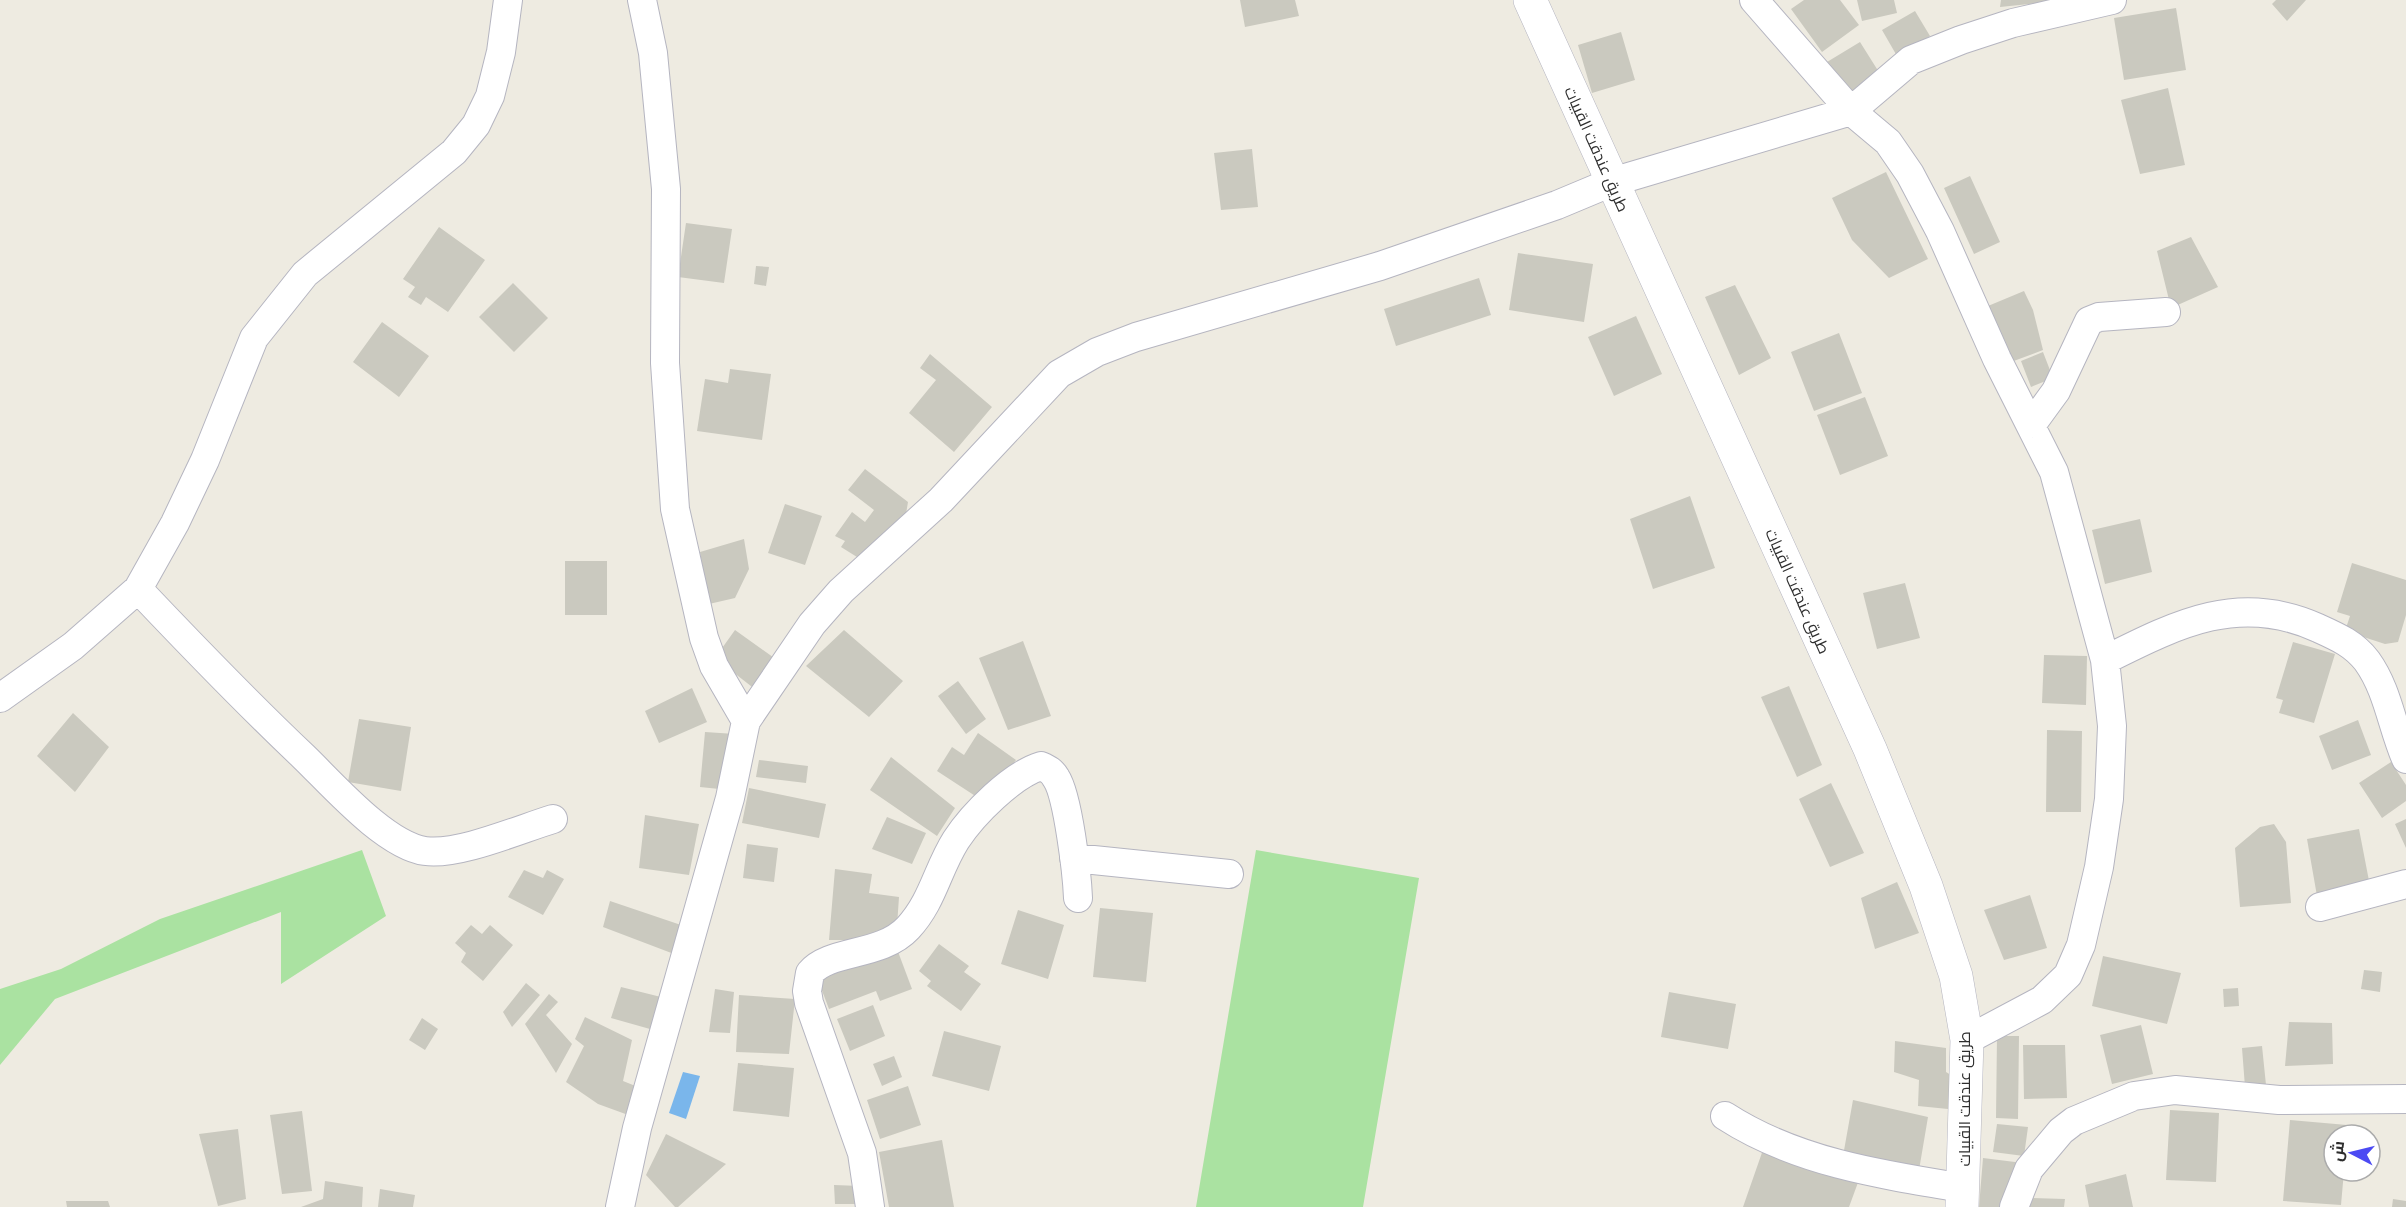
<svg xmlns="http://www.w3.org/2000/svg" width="2406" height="1207" viewBox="0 0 2406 1207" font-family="Ubuntu,Cairo,sans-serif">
	<rect width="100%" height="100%" fill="#eeebe1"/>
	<!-- green -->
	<path fill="#aae2a1" d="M362 850 386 916 281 984V912L55 999 0 1065V989L61 969 160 919Z
		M1256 850 1419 878 1363 1207H1196Z"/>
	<!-- water -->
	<path fill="#7ab6eb" d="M683 1072 700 1076 686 1119 669 1113Z"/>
	<!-- building -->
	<path fill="#cac9bf" d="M1240 0H1295L1299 16 1245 27Z
		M1804 0H1840L1859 25 1822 52 1791 9Z
		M1857 0H1894L1897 13 1862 21Z
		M2001 0H2050V2L2000 7Z
		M2276 0H2306L2287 21 2272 4Z
		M2176 8 2186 70 2124 80 2114 18Z
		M1915 11 1930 36 1897 56 1882 30Z
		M1621 32 1635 80 1592 93 1578 45Z
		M1860 42 1882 77 1849 97 1827 62Z
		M2168 88 2185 165 2140 174 2121 100Z
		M1252 149 1258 207 1221 210 1214 153Z
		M1886 172 1928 259 1889 278 1852 240 1832 198Z
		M1970 176 2000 242 1974 254 1944 188Z
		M686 223 732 229 724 283 678 277Z
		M439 227 485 260 448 312 426 297 421 305 408 297 415 287 403 279Z
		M2191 237 2218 287 2171 308 2157 251Z
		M1518 253 1593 264 1584 322 1509 310Z
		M756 266 769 267 766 286 754 284Z
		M1479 278 1491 315 1396 346 1384 309Z
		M513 283 548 318 514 352 479 317Z
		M1735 285 1771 358 1739 375 1705 297Z
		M2024 291 2033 310 2043 350 2011 362 1988 306Z
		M1636 316 1662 374 1614 396 1588 337Z
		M382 322 429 356 399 397 353 362Z
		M1839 333 1862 393 1814 411 1791 352Z
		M2043 352 2053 378 2031 387 2021 361Z
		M930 354 992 407 954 452 909 413 936 380 920 368Z
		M730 369 771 374 762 440 697 431 705 379 728 383Z
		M1865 397 1888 456 1840 475 1817 415Z
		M865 469 908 502 906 514 865 562 841 547 845 541 835 536 852 512 865 522 874 510 848 490Z
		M1690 496 1715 568 1653 589 1630 519Z
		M785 504 822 516 805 565 768 553Z
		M2140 519 2152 572 2105 584 2092 530Z
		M744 539 749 569 735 598 709 604 700 552Z
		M565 561H607V615H565Z
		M2352 563 2406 580V615L2398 642 2385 644 2345 631 2350 616 2337 612Z
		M1905 583 1920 638 1877 649 1863 593Z
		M735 630 777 660 756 690 715 658Z
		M844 630 903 681 869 717 806 666Z
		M1023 641 1051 716 1008 730 979 658Z
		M2293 642 2335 654 2314 723 2279 713 2283 700 2276 698Z
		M2044 655 2087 656 2086 705 2042 703Z
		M958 681 986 719 966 734 938 696Z
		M1789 686 1822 765 1797 777 1761 697Z
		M692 688 707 722 659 743 645 711Z
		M73 713 109 747 75 792 37 756Z
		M359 719 411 727 401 791 348 782Z
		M2358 720 2371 755 2332 770 2319 736Z
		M2047 730 2082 731 2081 812H2046Z
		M705 732 735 734 729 790 700 787Z
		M978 733 1016 760 983 801 937 771 952 747 964 755Z
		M891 757 955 808 937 836 870 790Z
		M759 760 808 766 806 783 756 777Z
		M2391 762 2406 785V801L2382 818 2359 783Z
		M1831 783 1864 853 1830 867 1799 799Z
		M749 788 826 804 819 838 742 823Z
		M645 815 699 824 689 875 639 868Z
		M887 817 926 833 912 864 872 849Z
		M2406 819V848L2395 824Z
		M2274 824 2286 842 2291 903 2240 907 2235 848 2260 827Z
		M2359 829 2370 886 2317 896 2307 839Z
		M747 844 778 848 774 882 743 878Z
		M835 869 872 874 869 893 899 897 897 926 872 940H829Z
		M524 870 543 878 547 870 564 879 543 915 508 897Z
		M1897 882 1919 933 1875 949 1861 898Z
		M2030 895 2047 948 2004 960 1984 910Z
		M610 901 681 925 674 954 603 927Z
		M1100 908 1153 913 1146 982 1093 977Z
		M1018 910 1064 925 1048 979 1001 964Z
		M471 925 482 934 490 925 513 945 483 981 461 962 466 953 455 943Z
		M939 944 969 966 964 972 981 984 961 1011 927 986 931 981 919 971Z
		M897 949 912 989 880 1001 876 991 829 1009 818 980Z
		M2103 956 2181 973 2167 1024 2092 1006Z
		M2364 970 2382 972 2380 992 2361 989Z
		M526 983 540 995 512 1027 503 1012Z
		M621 987 661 997 650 1029 611 1018Z
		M2238 988 2239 1006 2224 1007 2223 989Z
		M715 989 734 992 730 1033 709 1032Z
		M1669 992 1736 1004 1728 1049 1661 1037Z
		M549 994 558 1002 546 1015 572 1044 556 1073 525 1024Z
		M739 995 795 999 789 1054 736 1052Z
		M873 1005 885 1036 850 1051 837 1019Z
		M585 1017 632 1040 623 1081 638 1087 631 1116 598 1104 566 1082 584 1046 575 1039Z
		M422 1018 438 1029 425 1050 409 1040Z
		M2289 1022 2332 1023 2333 1064 2285 1066Z
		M2141 1025 2153 1074 2112 1084 2100 1035Z
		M944 1031 1001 1046 989 1091 932 1076Z
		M1997 1036H2019L2018 1119 1996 1118Z
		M1895 1041 1946 1048V1072L1951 1075 1948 1109 1918 1106 1919 1080 1894 1072Z
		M2023 1045H2065L2067 1098 2024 1099Z
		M2262 1046 2266 1085 2245 1087 2242 1048Z
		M894 1056 902 1077 882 1086 873 1064Z
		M738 1063 794 1068 789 1117 733 1111Z
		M908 1086 921 1125 880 1139 867 1100Z
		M1853 1100 1928 1117 1918 1176 1843 1156Z
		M2170 1110 2219 1113 2216 1182 2166 1180Z
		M302 1111 312 1191 282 1194 270 1115Z
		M2290 1120 2347 1125V1135H2334V1171H2344L2341 1205 2283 1201Z
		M1997 1124 2028 1127 2024 1156 1993 1152Z
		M238 1129 246 1199 218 1206 199 1134Z
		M666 1134 726 1164 678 1207H675L646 1175Z
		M942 1140 954 1207H889L879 1152Z
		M1765 1144 1860 1177 1849 1207H1743Z
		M1983 1158 2023 1163 2005 1207H1979Z
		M2126 1174 2133 1207H2089L2085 1185Z
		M325 1181 363 1187 362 1207H301L323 1199Z
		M834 1185 860 1186V1204H835Z
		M380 1189 415 1195 413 1207H378Z
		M2030 1198 2065 1199 2064 1207H2025Z
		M2393 1199 2406 1201V1207H2392Z
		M66 1201H108L110 1207H67Z"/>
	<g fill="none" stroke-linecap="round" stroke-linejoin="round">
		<defs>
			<path id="minor" d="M642 0 653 53 666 189 665 363 675 509 704 638 714 666 746 721
				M1754 0 1851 111 1888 142 1910 174 1940 231 1997 359 2054 472 2105 660 2112 726 2109 799 2099 867 2081 945 2068 975 2042 1000 1967 1040
				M2032 424 2056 391 2089 321 2099 317 2166 312
				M138 589C192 646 247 703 304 757 333 785 385 845 425 851 458 856 520 829 553 819
				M2105 660C2177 624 2239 592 2318 628 2338 637 2354 644 2367 661 2388 690 2392 727 2406 759
				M0 698 73 646 138 589 175 523 205 460 254 338 305 274 454 152 476 125 490 96 501 52 508 0
				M1074 858 1229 874
				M2320 907 2406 884
				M1725 1116C1796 1162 1882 1175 1964 1188
				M620 1207 637 1128 730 798 746 721 812 624 841 591 941 500 1059 374 1097 352 1136 337 1380 266 1557 205 1612 182 1851 111 1911 60 1961 40 2013 23 2112 0
				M870 1207 862 1153 809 1003 807 991 810 973C830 949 881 957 908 928 933 901 937 870 956 840 973 814 1012 775 1041 766 1048 769 1052 771 1056 778 1068 796 1077 874 1078 898
				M2014 1207 2029 1169 2061 1131 2074 1121 2134 1096 2175 1090 2279 1100 2406 1099"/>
			<path id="secondary" d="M1530 0 1870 749 1926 886 1956 976 1967 1040 1962 1207"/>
		</defs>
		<!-- minor casing -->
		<use href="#minor" stroke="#b5b5c0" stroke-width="30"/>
		<!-- secondary casing -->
		<use href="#secondary" stroke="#b5b5c0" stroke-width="34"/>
		<!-- minor -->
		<use href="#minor" stroke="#fff" stroke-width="28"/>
		<!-- secondary -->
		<use href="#secondary" stroke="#fff" stroke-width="33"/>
	</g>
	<g text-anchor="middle" stroke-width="5" stroke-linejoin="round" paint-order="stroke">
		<!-- street labels -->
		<g font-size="16" fill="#2e2e2e" stroke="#fff">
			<text transform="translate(1597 149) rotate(66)" y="6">طريق عندقت القبيات</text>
			<text transform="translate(1798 591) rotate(66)" y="6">طريق عندقت القبيات</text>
			<text transform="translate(1964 1099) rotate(-90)" y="6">طريق عندقت القبيات</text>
		</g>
	</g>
	<!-- north arrow -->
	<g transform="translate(2352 1153) rotate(277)"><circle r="28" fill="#ffffff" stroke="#ababab" stroke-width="1.5"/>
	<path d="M0-4.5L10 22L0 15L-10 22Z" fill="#4c4af3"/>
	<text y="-9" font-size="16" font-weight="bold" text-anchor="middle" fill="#2e2e2e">ش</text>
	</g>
</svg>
